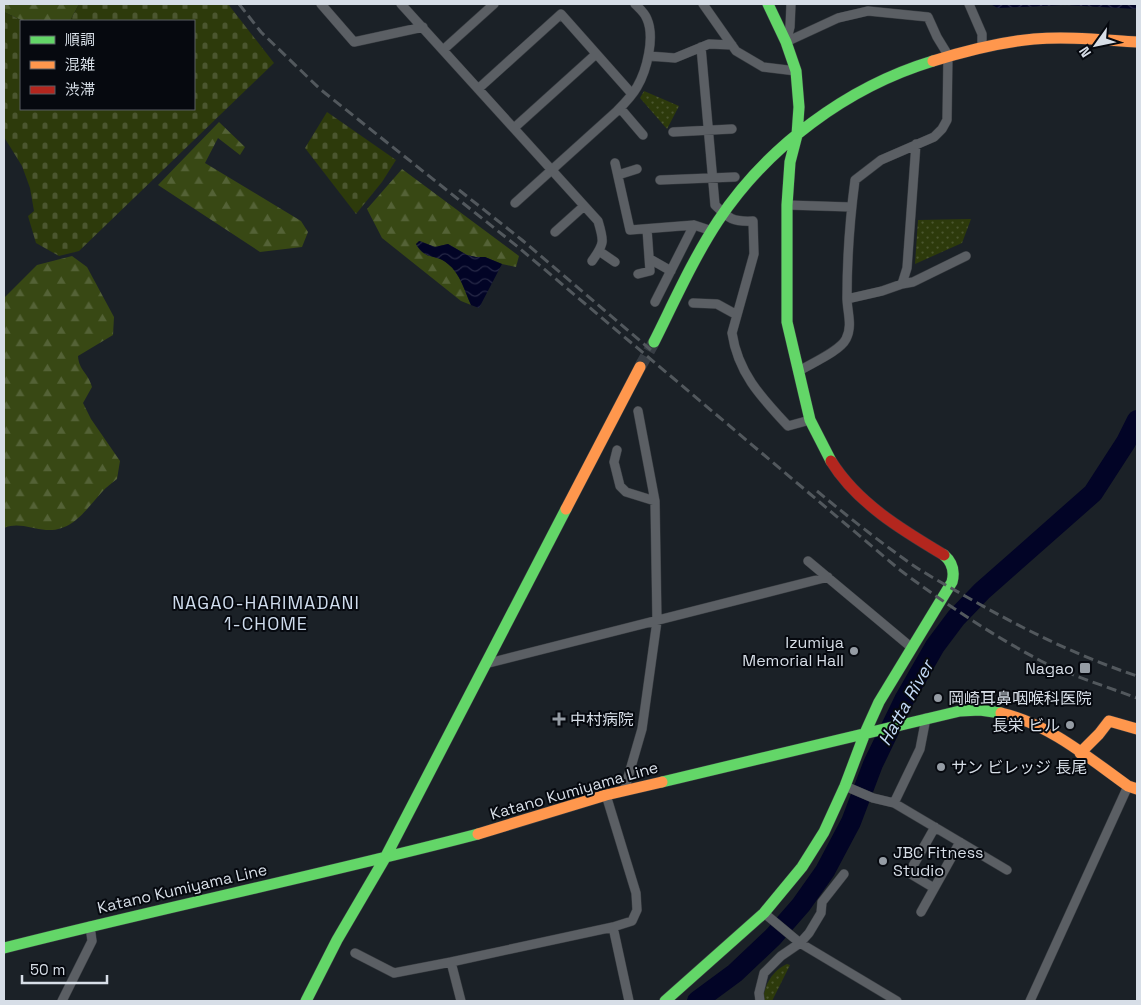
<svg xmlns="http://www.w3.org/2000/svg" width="1141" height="1005" viewBox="0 0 1141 1005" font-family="'Space Grotesk','Noto Sans JP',sans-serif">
	<defs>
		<pattern id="forest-firs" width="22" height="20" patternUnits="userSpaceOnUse" patternTransform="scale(1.25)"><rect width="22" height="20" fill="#384814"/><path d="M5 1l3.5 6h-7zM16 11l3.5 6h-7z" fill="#546236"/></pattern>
		<pattern id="cemetery-stones" width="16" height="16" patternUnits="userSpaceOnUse" patternTransform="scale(1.25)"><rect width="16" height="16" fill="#2d3a0b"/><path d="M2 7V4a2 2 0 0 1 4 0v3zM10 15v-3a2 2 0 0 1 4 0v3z" fill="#4b562f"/></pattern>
		<pattern id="park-dots" width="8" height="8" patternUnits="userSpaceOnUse" patternTransform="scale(1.25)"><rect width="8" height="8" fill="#2d3a0b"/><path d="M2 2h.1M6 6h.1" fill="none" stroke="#4b562f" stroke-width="1.8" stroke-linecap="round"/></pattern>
		<pattern id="water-waves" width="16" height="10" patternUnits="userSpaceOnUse" patternTransform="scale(1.25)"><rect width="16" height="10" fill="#020426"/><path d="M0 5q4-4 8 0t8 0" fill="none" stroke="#262846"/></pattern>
	</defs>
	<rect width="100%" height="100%" fill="#1b2127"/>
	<!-- forest -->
	<path fill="url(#forest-firs)" d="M4 4H79L70 21H23L4 12Z
		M219 122 245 147 240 155 218 138 205 163 301 221 308 232 302 247 260 252 158 185Z
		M402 169 519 256 516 267 502 264 485 257H476L467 255 448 244 435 247 420 241 416 244C425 261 436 253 448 264 460 273 465 292 471 305L461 301 382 238 367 209Z
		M72 256 87 267 114 317 113 335 78 356C79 371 88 372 92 387L83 403 91 419 120 461 117 479C112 483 106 487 102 492 86 509 73 532 46 530 32 529 18 522 4 528V298L37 265Z"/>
	<!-- cemetery -->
	<path fill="url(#cemetery-stones)" d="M79 4H228L274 63 79 251 59 256 36 243 28 216 34 211 30 188 22 166 4 137V12L23 21H21V109H194V21H70Z
		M327 112 396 160 382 182 356 214 305 148Z"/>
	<!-- park -->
	<path fill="url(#park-dots)" d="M644 91 679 106 667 129 640 98Z
		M971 219 962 243 915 264 918 220Z
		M787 964 790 965 772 1001H763C764 985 773 970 787 964Z"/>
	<!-- water -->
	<path fill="url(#water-waves)" d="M990 4H1137V9L1065 5 998 8Z
		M419 241 435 247 448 244 467 255 476 257H485L502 264 479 308 471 305C465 292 460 273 448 264 436 253 427 262 416 244Z"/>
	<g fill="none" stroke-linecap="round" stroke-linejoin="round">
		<!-- river -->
		<path stroke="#020426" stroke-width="20" d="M697 1001 735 973 773 937 801 905 825 871 851 822 873 764 904 700 935 646 956 618 982 591 1093 493 1126 442 1137 420"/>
		<!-- secondary-tunnel -->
		<path stroke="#373d44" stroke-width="12" stroke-dasharray="12 6" stroke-linecap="butt" d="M640 367 654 342"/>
		<defs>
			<path id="street" d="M321 4 354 42 423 27
				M401 4 598 221C604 241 605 243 592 261
				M703 4 736 51 763 67 796 71
				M969 4 982 34V47
				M786 42 838 18 868 11 928 17 937 37 948 55 947 120 942 129 934 137 881 160 855 180C850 218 847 258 847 298 847 311 853 326 846 339 840 351 812 363 799 371
				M786 42 790 27 791 4
				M701 47 715 205C729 219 733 222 753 221L754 254 732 333C738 373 761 397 788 426L810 420
				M443 50 494 4
				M649 56 675 58 709 44 732 45
				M478 89 561 14 632 94
				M620 108 643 135
				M514 128 596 54
				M673 132 732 129
				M615 163 630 230 694 225 712 231
				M618 175 637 169
				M660 180 735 177
				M515 203 617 111C625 103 632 96 637 87 647 70 655 37 647 19 645 13 639 8 635 4
				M787 205 851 207
				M555 232 584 206
				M599 251 615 262
				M650 259 671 271
				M638 274 650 271 647 229
				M902 284 913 282 966 256
				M847 299 882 291 902 284 907 268 916 144
				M655 302 694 225
				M693 303 717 304 737 315
				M617 450 614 462 620 486 626 492 655 501
				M808 561 912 648
				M485 664 828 577
				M845 786 873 798 894 803 1007 870
				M624 791 642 729 657 621 655 501 638 411
				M606 795 636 893 637 910 632 921 613 927 629 1001
				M894 803 920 749 926 718
				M934 888 909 873 935 827
				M921 912 960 842
				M764 913 800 943 897 1001
				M355 953 394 973 451 962 461 1001
				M451 962 613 927
				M62 1001 92 941 90 926
				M760 1001 759 993 764 973 781 956 800 943 809 933 821 913 822 902 844 874
				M1030 1001 1128 786"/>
			<path id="fast" d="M768 4 786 42 796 71 799 107 797 135 790 162 787 205V322L810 420 831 461
				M654 342C674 302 693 259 718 221 767 147 847 87 933 61
				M662 782 960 711 980 710 1001 713
				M4 948C161 908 321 875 478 834
				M306 1001 337 940 385 858 566 509
				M665 1001 764 913 802 867 824 832 845 786 865 733 879 702 952 582C955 571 952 562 944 555"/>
			<path id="slow" d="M933 61C965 51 1000 42 1034 39 1068 36 1103 40 1137 42
				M566 509 640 367
				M1001 713C1049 724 1089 758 1128 786L1137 789
				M1080 753 1099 734 1109 721 1137 729
				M478 834 606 795 662 782"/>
			<path id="jam" d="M831 461C857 503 902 530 944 555"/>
		</defs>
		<!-- street casing -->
		<use href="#street" stroke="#393d42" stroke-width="10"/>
		<!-- fast casing -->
		<use href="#fast" stroke="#393d42" stroke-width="12"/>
		<!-- slow casing -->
		<use href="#slow" stroke="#393d42" stroke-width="12"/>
		<!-- jam casing -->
		<use href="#jam" stroke="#393d42" stroke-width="12"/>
		<!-- street -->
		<use href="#street" stroke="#5b5f64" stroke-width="9"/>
		<!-- fast -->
		<use href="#fast" stroke="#63d668" stroke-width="11"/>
		<!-- slow -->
		<use href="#slow" stroke="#ff974d" stroke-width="11"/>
		<!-- jam -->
		<use href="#jam" stroke="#b3261e" stroke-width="11"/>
		<!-- rail -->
		<path stroke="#52585d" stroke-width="3" stroke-dasharray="10 5" stroke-linecap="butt" d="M239 4 261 32 320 89 518 247 900 570C944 603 992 635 1041 661 1072 676 1105 686 1137 698
			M459 190 522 240 651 350
			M817 491C846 515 876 539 907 561 925 574 946 585 965 596 1021 628 1077 656 1137 676"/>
	</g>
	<!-- markers -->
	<g fill="#959ca4" stroke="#06090f" stroke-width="2">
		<circle cx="854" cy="651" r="5"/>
		<rect x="1079" y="662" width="12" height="12" rx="2.5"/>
		<circle cx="938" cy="698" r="5"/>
		<path d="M556.5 711.5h5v5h5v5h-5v5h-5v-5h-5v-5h5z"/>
		<circle cx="1070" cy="725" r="5"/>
		<circle cx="941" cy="767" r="5"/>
		<circle cx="883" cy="861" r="5"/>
	</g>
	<g text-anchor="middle" stroke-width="4" stroke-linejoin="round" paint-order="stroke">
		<!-- poi labels -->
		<g font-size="16" fill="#d7dee7" stroke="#06090f" text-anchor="start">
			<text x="844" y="648" text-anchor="end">Izumiya<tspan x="844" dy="18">Memorial Hall</tspan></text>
			<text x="1074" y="674" text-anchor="end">Nagao</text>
			<text x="948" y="704">岡崎耳鼻咽喉科医院</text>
			<text x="570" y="725">中村病院</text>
			<text x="1060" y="731" text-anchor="end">長栄 ビル</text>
			<text x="951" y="773">サン ビレッジ 長尾</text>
			<text x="893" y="858">JBC Fitness<tspan x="893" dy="18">Studio</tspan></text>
		</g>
		<!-- street labels -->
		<g font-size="16" fill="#d7dee7" stroke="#06090f">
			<text transform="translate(574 790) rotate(-16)" y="6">Katano Kumiyama Line</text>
			<text transform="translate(182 888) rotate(-13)" y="6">Katano Kumiyama Line</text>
		</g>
		<!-- neighbourhood labels -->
		<g font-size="18" letter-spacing="1" fill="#cfdced" stroke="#06090f">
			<text x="266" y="609">NAGAO-HARIMADANI<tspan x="266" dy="21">1-CHOME</tspan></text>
		</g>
		<!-- water labels -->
		<g font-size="18" font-style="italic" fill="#c3d9f6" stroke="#06090f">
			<text transform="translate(906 703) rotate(-61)" y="6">Hatta River</text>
		</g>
	</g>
	<!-- border -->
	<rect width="1141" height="1005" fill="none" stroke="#d7dee7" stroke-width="10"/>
	<!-- legend -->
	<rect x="20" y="20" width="175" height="90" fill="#06090f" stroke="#5a5e65"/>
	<rect x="30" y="36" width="25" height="8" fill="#63d668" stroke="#5a5e65"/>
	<text x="65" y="45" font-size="15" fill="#d7dee7">順調</text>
	<rect x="30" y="61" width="25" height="8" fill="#ff974d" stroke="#5a5e65"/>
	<text x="65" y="70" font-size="15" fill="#d7dee7">混雑</text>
	<rect x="30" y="86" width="25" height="8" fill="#b3261e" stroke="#5a5e65"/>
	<text x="65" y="95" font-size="15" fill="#d7dee7">渋滞</text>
	<!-- north arrow -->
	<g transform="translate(1096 45) rotate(237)" stroke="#06090f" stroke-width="4" paint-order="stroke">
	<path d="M0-4L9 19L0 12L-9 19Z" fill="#d7dee7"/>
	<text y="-8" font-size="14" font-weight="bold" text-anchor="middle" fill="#d7dee7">N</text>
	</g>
	<!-- scale -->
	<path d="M22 975v8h85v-8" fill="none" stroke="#d7dee7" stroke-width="2.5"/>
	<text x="30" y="975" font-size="15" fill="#d7dee7" stroke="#06090f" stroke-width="4" paint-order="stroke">50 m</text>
</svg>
